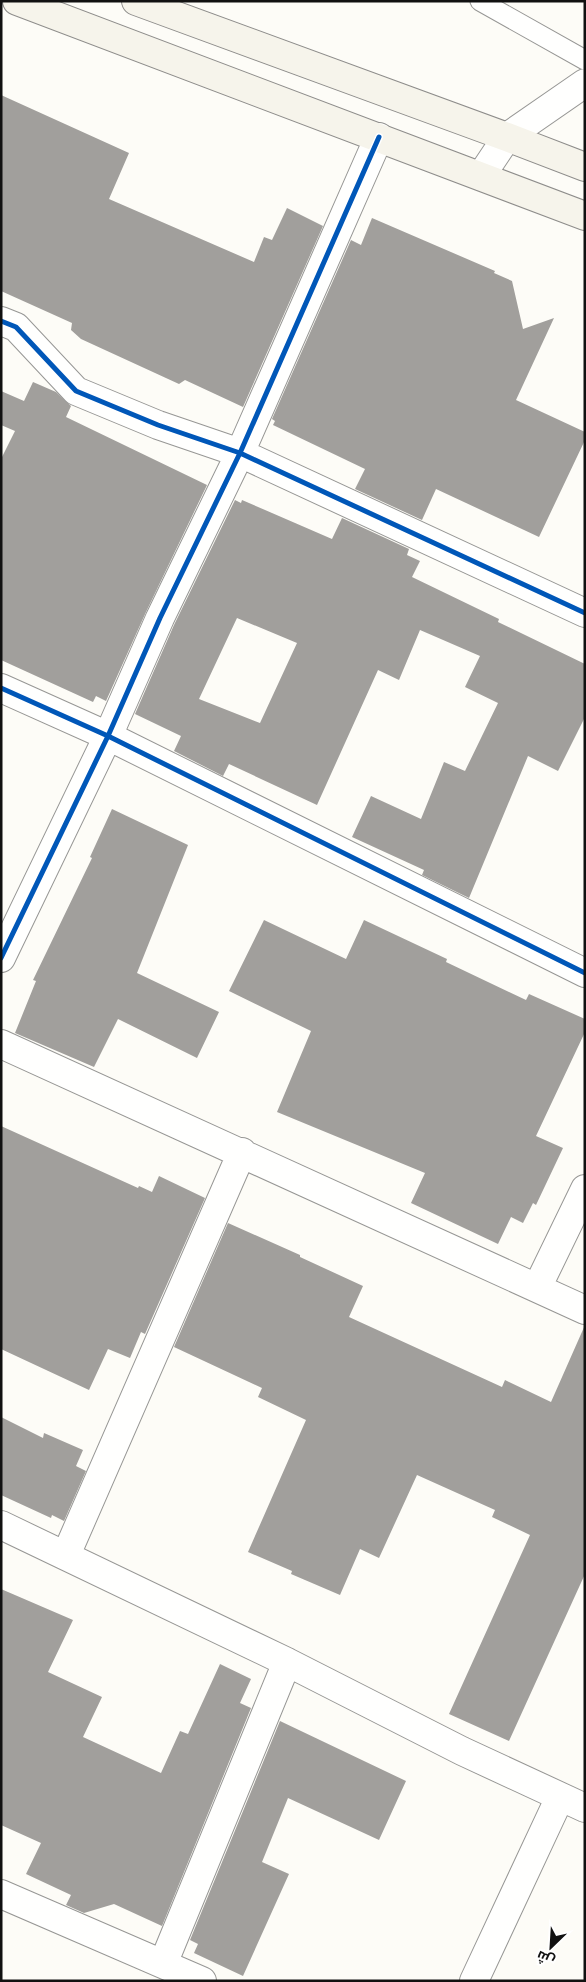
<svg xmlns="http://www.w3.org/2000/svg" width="586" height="1982" viewBox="0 0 586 1982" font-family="'IBM Plex Serif',Cairo,serif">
	<rect width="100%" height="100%" fill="#fdfcf7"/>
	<!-- building -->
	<path fill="#a19f9c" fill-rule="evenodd" d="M1 95 129 153 109 199 254 262 264 237 272 240 287 208 323 226 243 407 185 380 179 384 81 339 71 330 72 323 1 291Z
		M372 218 495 271 494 273 512 281 523 329 554 318 516 400 585 432V440L539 537 436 489 422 520 355 489 365 469 273 425 275 421 272 419 351 240 361 245Z
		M33 382 56 392 71 406 66 417 207 485 146 612 106 701 96 696 93 702 1 660V459L15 431 1 425V391L24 401Z
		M235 500 241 503 242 500 332 539 342 518 409 549 407 555 420 561 412 577 499 619 498 622 585 664V717L558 771 528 756 469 898 422 875 424 870 352 837 371 796 421 819 444 762 465 771 498 703 465 687 480 656 420 630 399 680 378 670 317 805 229 764 223 776 174 751 181 736 135 714 174 625ZM237 618 297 643 260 723 199 699Z
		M112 809 188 845 137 973 219 1012 197 1058 118 1019 94 1067 15 1033 36 981 33 980 92 858 90 857Z
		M264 920 346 959 364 920 447 959 446 962 526 1000 529 994 585 1019V1032L536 1136 563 1148 536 1205 533 1203 523 1223 511 1217 498 1244 411 1203 425 1173 277 1112 311 1031 229 991Z
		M1 1126 138 1188 139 1186 152 1192 159 1176 205 1198 145 1334 141 1332 130 1358 108 1349 89 1390 1 1349Z
		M228 1223 300 1255V1257L363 1286 349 1317 502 1387 505 1380 551 1402 585 1325V1574L509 1741 449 1714 530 1535 492 1517 495 1510 417 1475 379 1558 360 1549 340 1595 291 1574 292 1571 248 1552 306 1420 258 1397 262 1388 174 1347Z
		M1 1417 43 1438 44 1433 83 1450 76 1466 86 1471 64 1521 52 1515 51 1518 1 1495Z
		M1 1589 73 1620 48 1672 102 1697 83 1737 161 1773 180 1731 188 1734 220 1664 251 1679 240 1703 251 1708 162 1926 114 1904 84 1913 66 1905 71 1895 26 1874 41 1843 1 1825Z
		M280 1721 406 1781 379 1840 288 1798 262 1862 289 1874 243 1976 194 1953 198 1944 190 1940Z"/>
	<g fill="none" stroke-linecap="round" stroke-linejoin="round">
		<defs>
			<path id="service" d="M480 1 585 60"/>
			<path id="minor" d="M481 176 507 137 585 83
				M1 321 16 327 76 391 158 425 240 453 585 613
				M1 688 108 736 160 618 240 453 379 137
				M1 958 108 736 585 973
				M1 1044 585 1310
				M537 1288 585 1189
				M1 1525 287 1662 462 1751 585 1808
				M66 1555 242 1152
				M1 1894 202 1981
				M163 1964 287 1662
				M474 1981 560 1797"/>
			<path id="secondary" d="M17 1 585 216
				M136 1 507 137 585 167"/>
		</defs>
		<!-- service casing -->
		<use href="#service" stroke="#979795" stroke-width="21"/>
		<!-- minor casing -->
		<use href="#minor" stroke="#979795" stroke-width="30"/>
		<!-- secondary casing -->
		<use href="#secondary" stroke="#8e8d8b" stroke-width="30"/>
		<!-- service -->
		<use href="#service" stroke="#fffffe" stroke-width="19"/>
		<!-- minor -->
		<use href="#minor" stroke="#fffffe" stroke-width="28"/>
		<!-- secondary -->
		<use href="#secondary" stroke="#f6f4eb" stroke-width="28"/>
		<defs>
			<path id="cycleway" d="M1 321 16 327 76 391 158 425 240 453 585 613
				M1 688 108 736 160 618 240 453 379 137
				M1 958 108 736 585 973"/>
		</defs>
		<!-- cycleway casing -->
		<use href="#cycleway" stroke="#fff" stroke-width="8"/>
		<!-- cycleway -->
		<use href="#cycleway" stroke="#0057b8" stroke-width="5"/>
	</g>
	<!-- border -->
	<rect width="586" height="1982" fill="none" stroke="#111111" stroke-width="5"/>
	<!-- north arrow -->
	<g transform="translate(551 1947) rotate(205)" stroke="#ffffff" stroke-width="4" paint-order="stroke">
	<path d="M0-4L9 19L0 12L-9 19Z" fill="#111111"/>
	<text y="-8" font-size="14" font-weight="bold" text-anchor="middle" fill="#111111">ش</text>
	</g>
</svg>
